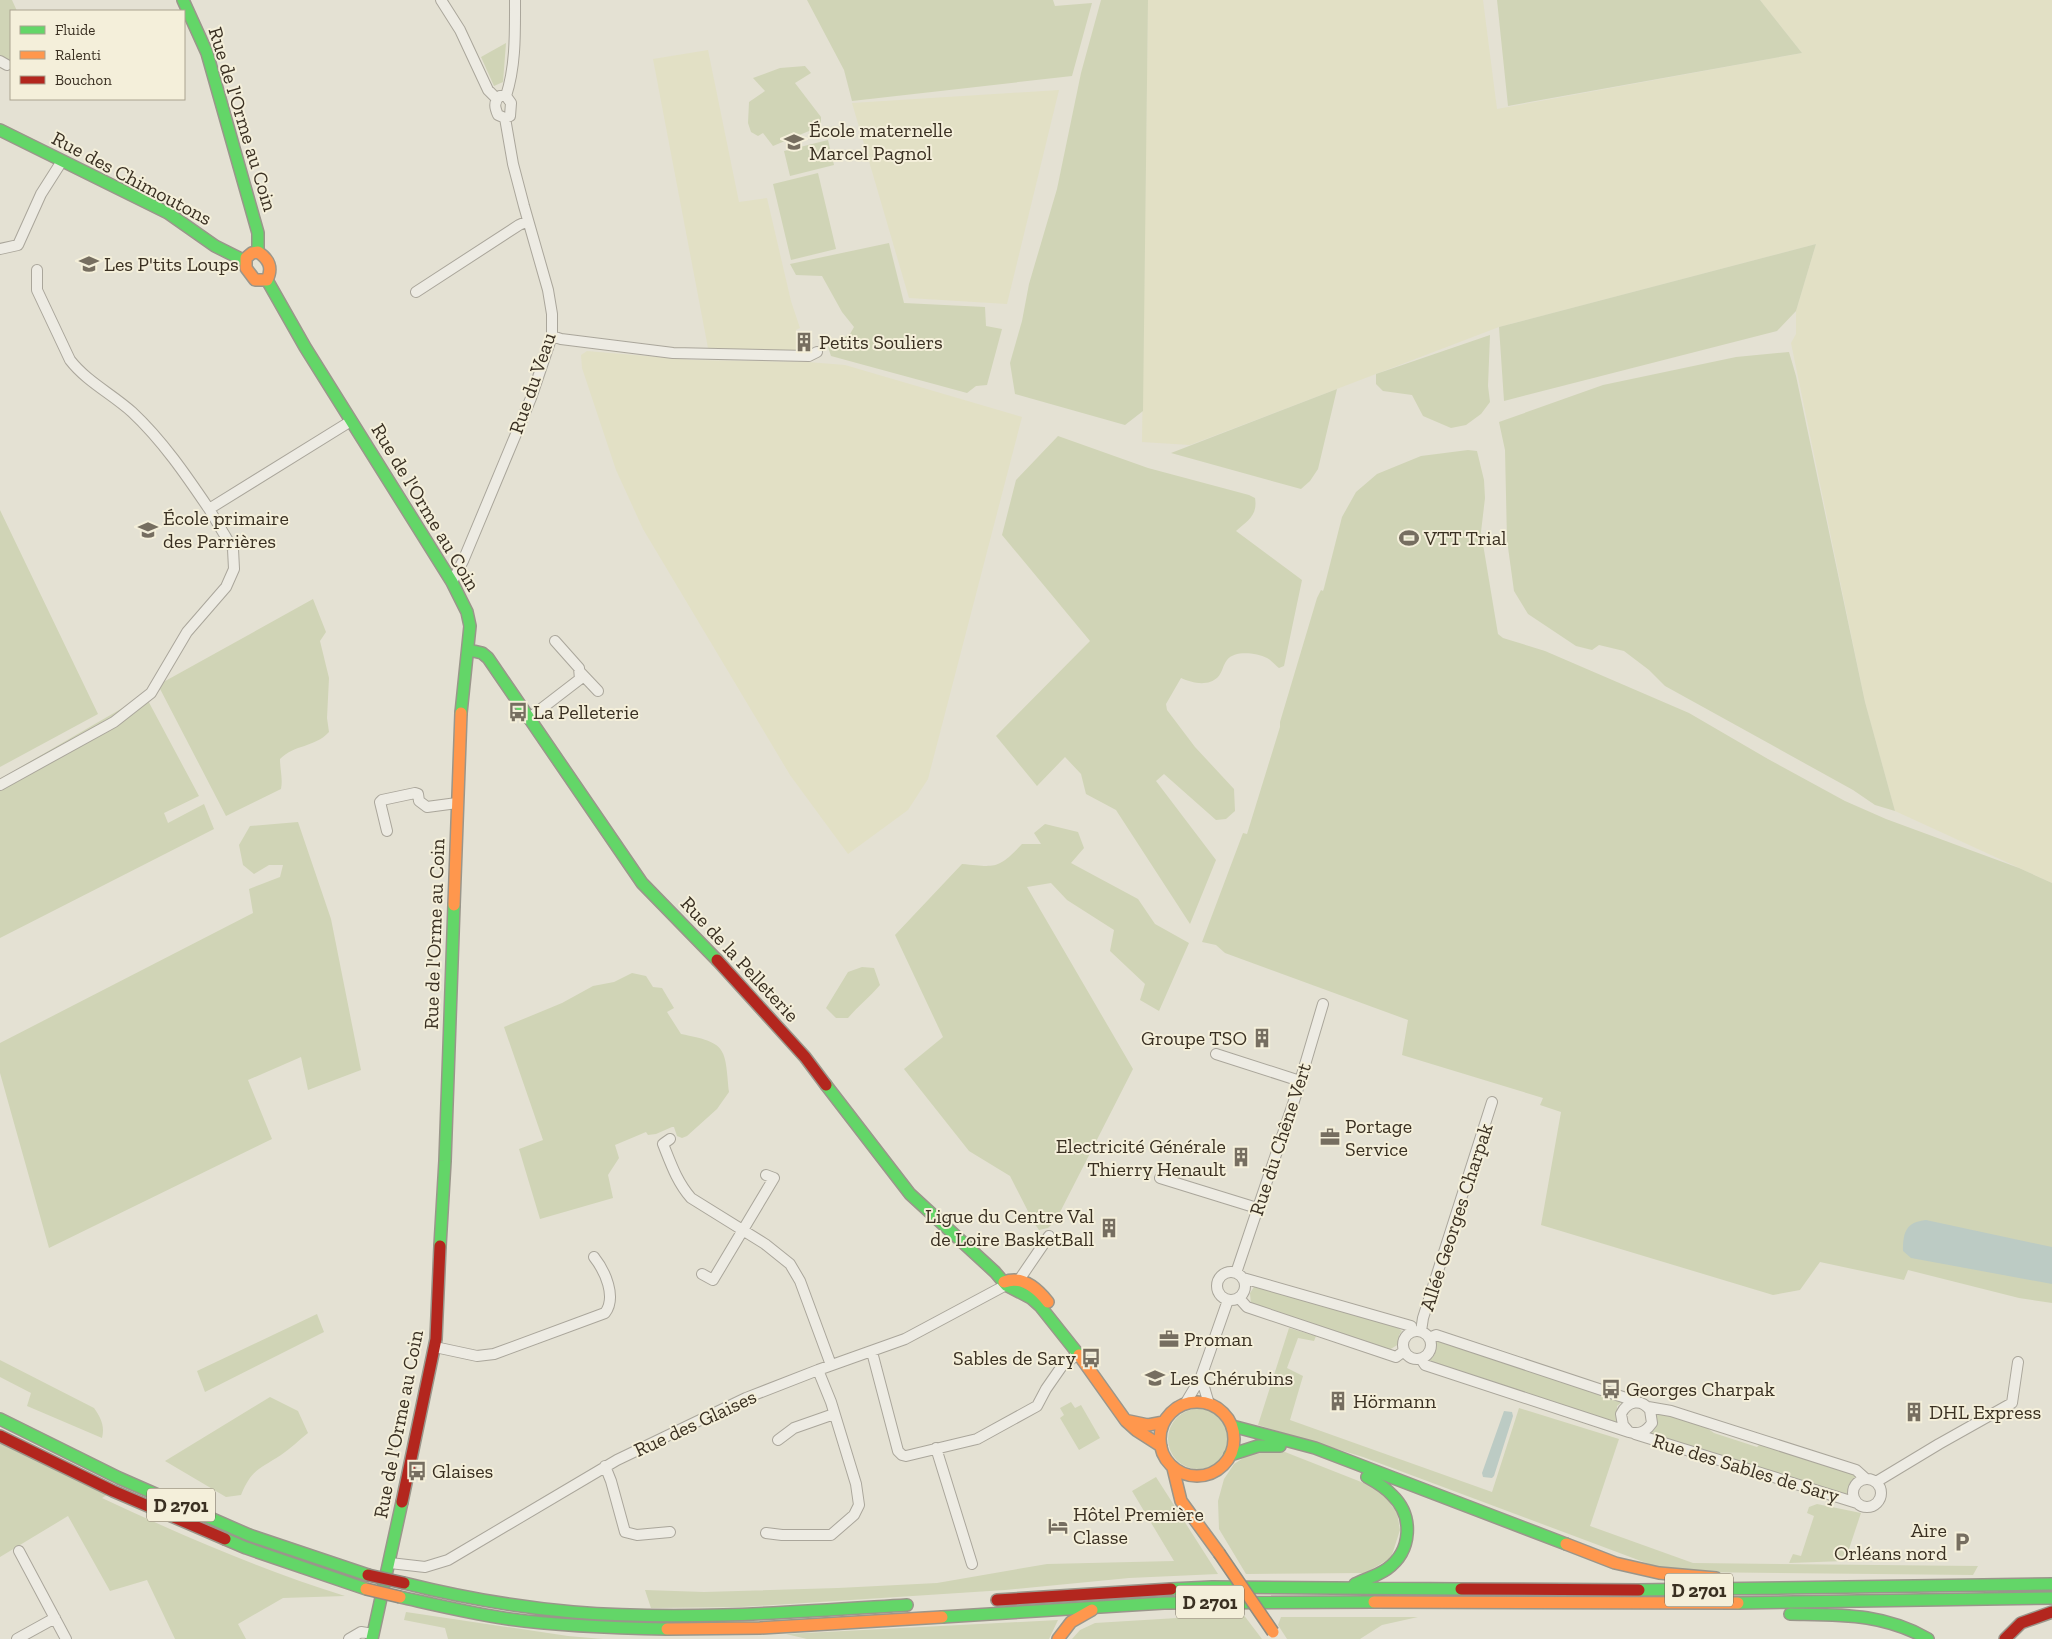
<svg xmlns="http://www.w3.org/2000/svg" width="2052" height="1639" viewBox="0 0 2052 1639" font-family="'Zilla Slab',serif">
	<rect width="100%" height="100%" fill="#e4e1d3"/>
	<!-- farmland -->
	<path fill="#e2e0c5" d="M1148 0H1483L1497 109 1802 53 1760 0H2052V883L1895 811 1865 702 1791 343 1796 334V311L1816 244 1499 327 1190 445 1142 442Z
		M708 50 739 202 767 198 791 301 800 328 796 330 797 351 708 348 653 59Z
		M1059 90 1007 304 909 298 852 103Z
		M587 351 693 360 808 362 845 365 1022 417 928 779 908 810 848 854 790 775 643 529 616 470 582 368 581 355Z"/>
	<!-- green -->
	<path fill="#d0d4b6" d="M0 0H12L17 11H11V63L0 58Z
		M807 0H1053L1055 6 1092 3 1072 76 852 101 844 70Z
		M1101 0H1148L1143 411 1125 425 1015 394 1010 363 1022 321 1029 284 1057 189 1081 73Z
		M1497 0H1760L1802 53 1508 106Z
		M506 43 503 82 494 86 481 57Z
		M805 66 811 73 795 83 821 117V126L773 146 763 133 758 136 751 132 748 123 749 102 765 91 753 78 780 68Z
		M828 140 834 165 790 176 784 151Z
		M818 173 836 249 791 260 773 184Z
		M889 243 904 303 985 307 986 326 1002 329 987 385 976 386 967 393 831 356 828 347 850 334 854 327 842 312 822 276 796 275 790 264Z
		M1816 244 1796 311 1777 331 1504 401 1499 327Z
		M1490 335 1488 386 1490 402 1481 414 1466 425 1451 428 1423 416 1412 395 1383 391 1376 384V374Z
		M1789 352 1796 376 1865 702 1895 811 1875 805 1853 790 1665 686 1649 670 1624 651 1599 645 1592 650 1576 646 1528 614 1514 591 1507 540 1505 450 1499 422 1603 385 1736 357Z
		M1337 389 1318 469 1310 481 1301 489 1171 453Z
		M1058 436 1148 468 1249 495 1255 498C1258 516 1247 521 1236 531L1302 580 1284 666 1279 668C1275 665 1271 660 1267 658 1256 653 1235 650 1227 660 1223 665 1222 673 1218 677 1208 687 1192 683 1181 678L1166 704 1167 710 1195 747 1234 789 1235 811 1226 819 1216 820 1164 774 1156 781 1216 860 1190 924 1116 810 1086 794 1081 774 1065 757 1037 786 996 736 1090 641 1002 535 1016 480Z
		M1468 450 1477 451 1484 480 1485 498 1481 532 1498 634 1503 638 1545 651 1689 713 1768 759 1845 801 1886 819 2019 868 2052 883V1303L2019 1298 1908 1270 1904 1280 1820 1262 1800 1290 1773 1295 1541 1225 1561 1112 1540 1105 1543 1098 1402 1055 1408 1020 1225 953 1216 945 1202 942 1243 833 1247 834 1280 727V722L1317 598 1321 590 1323 591 1324 588 1342 517 1356 492 1377 474 1421 456Z
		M0 510 98 714 0 767Z
		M313 599 326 632 320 641 329 678 327 718 329 732C314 748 295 744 280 759 280 770 283 778 281 789L226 816 158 685Z
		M145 695 199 796 164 813 168 823 204 804 214 829 0 938V779Z
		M298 822 331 919 361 1070 308 1090 301 1057 248 1080 272 1139 49 1248 0 1073V1043L253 913 249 889 280 877 283 865H269L254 874 243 865 239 845 250 826Z
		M1045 824 1078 832 1084 848 1071 863 1138 899 1155 924 1189 943 1159 1011 1140 1000 1145 984 1110 951 1114 930 1067 900 1051 883 1027 887 1133 1069 1056 1220 1048 1228 1039 1230 1034 1223 1010 1176 969 1151 904 1069 943 1037 895 935 962 864C995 867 998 870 1022 844H1041L1034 833Z
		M862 967 874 968 880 985C870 997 858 1006 848 1018H836L826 1008 848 972Z
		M632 973 646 976 653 987 662 988 674 1008 667 1012 681 1034C727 1043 725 1047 729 1092L717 1109 687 1136 682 1138 677 1136 674 1127H672L656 1134 648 1135 646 1132 615 1145 619 1158 608 1175 613 1198 540 1219 519 1149 543 1140 504 1027 562 1003 593 986 614 982Z
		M1256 1284 1394 1325 1402 1331 1399 1335V1344L1389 1350 1251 1305 1250 1293Z
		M317 1314 324 1332 205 1392 197 1371Z
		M1289 1328 1316 1336 1314 1341 1298 1338 1287 1368 1303 1376 1290 1420 1492 1492 1519 1408 1619 1439 1590 1526 1693 1563 1978 1566 1973 1575 1686 1572 1657 1567 1363 1457 1258 1425Z
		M1435 1338 1623 1401 1617 1406V1425L1427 1363 1435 1354Z
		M0 1360 94 1408C101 1418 105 1426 102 1438L27 1406 31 1393 0 1377Z
		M270 1397 298 1411 308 1433C299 1440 290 1449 281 1455 258 1470 252 1469 241 1495L226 1497 165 1461Z
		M1071 1402 1075 1408 1081 1405 1100 1438 1079 1450 1060 1418 1064 1415 1060 1408Z
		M1168 1439a30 30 0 1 1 60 0a30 30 0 1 1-60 0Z
		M1653 1410 1701 1424 1714 1433 1757 1447 1760 1444 1859 1476 1849 1484V1499L1643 1434Z
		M0 1438 113 1491 102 1498C183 1536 260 1569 345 1596L283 1598 238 1624 246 1639H175L147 1580 110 1591 68 1516 0 1557Z
		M1285 1452 1379 1489 1397 1512 1400 1530 1391 1558 1365 1573 1246 1574 1219 1529 1218 1501 1224 1479 1234 1464 1251 1453Z
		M1156 1477 1218 1574 1129 1578 1005 1590 741 1607 651 1608 645 1590 704 1592 838 1588 937 1583 1047 1564 1174 1561 1132 1491Z
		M1817 1504 1861 1513 1845 1561 1789 1563 1793 1554 1801 1556 1814 1516 1807 1513 1809 1507Z
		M406 1612 568 1636 603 1639H448L445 1628 404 1620Z
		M1243 1614 1262 1639H1072L1080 1630 1095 1623Z
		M1281 1617H1418L1382 1625 1360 1639H1287L1278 1625Z
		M1058 1620 1049 1639H807L786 1634Z"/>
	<!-- water -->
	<path fill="#bccbc4" d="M1926 1220 2052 1247V1284L1911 1258 1903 1251C1903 1232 1906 1222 1926 1220Z
		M1504 1411 1512 1412 1513 1416 1494 1476 1492 1478 1483 1477 1482 1473Z"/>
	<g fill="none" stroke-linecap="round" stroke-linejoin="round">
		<defs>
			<path id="street" d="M441 0 460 30 488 90 497 99
				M0 61 7 65
				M500 96H506L511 103 510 116 505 118 498 115C495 108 493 102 500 96Z
				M506 96C516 65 515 32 515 0
				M0 249 18 245 41 194 62 161
				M37 270V290L70 360C86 381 112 394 132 412 162 440 186 475 209 509L351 421
				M416 292 519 225 528 221
				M552 336 561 339 673 353 809 356 817 352
				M452 582 463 561 531 398 552 336V314L548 290 524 206 513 164 505 118
				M580 672 598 691
				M528 719 580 679 579 668 555 641
				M0 785 114 722 151 693 187 632 226 587 234 569 233 549 209 509
				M387 831 380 802 382 800 415 793 418 794 419 801 427 807 457 803
				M1216 1054 1300 1081
				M670 1139 663 1144C671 1164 677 1182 691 1198L765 1244 790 1264 800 1281 831 1365
				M1160 1178 1257 1208
				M1217 1286a14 14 0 1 1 28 0a14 14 0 1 1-28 0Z
				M1236 1273 1296 1095 1323 1004
				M702 1274 713 1280 774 1178 766 1175
				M1243 1278 1411 1326 1410 1332
				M1019 1280 1049 1236
				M1239 1298 1247 1307 1396 1357 1404 1351
				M1403 1345a14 14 0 1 1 28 0a14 14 0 1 1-28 0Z
				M1421 1331 1423 1318 1492 1102
				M1429 1338 1436 1335 1638 1402
				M435 1347 477 1356 494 1354 605 1313C617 1297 605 1271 594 1257
				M872 1352 898 1451 902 1455 906 1456 977 1439 1037 1406 1046 1389 1062 1366 1078 1354
				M1421 1359 1425 1365 1629 1432C1639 1435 1646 1432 1652 1423L1650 1410C1641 1398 1627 1401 1621 1414L1623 1425 1629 1432
				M1201 1377 1209 1404
				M1185 1404 1201 1377 1228 1300
				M1648 1407 1671 1411 1856 1470 1866 1479
				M1635 1434 1857 1503
				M778 1440 794 1428 834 1414
				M936 1448 972 1564
				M605 1466 611 1481 625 1532 637 1535 670 1532
				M1853 1493a14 14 0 1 1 28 0a14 14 0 1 1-28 0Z
				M1876 1482 1939 1444 2012 1403 2018 1362
				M766 1533 782 1535H831L854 1515 859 1505 856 1484 831 1402 818 1370
				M19 1551 66 1639
				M390 1563 425 1567 448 1560 617 1460 746 1398 818 1370 905 1339 1006 1285
				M17 1639 55 1618
				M349 1639 361 1632 373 1634"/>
			<path id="fast" d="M183 0 207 53 258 233V252
				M0 130 168 213 215 246 245 261
				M267 280 305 347 452 582 467 612 470 626 461 713
				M469 650 482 653 488 658 642 883 717 960
				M826 1085 910 1194 995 1272 1006 1285 1031 1298 1040 1306 1079 1355
				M440 1246 445 1161 454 905
				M0 1419 119 1478 249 1535 368 1575
				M1232 1426 1315 1448 1566 1544
				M1230 1455 1258 1446H1280
				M225 1539 246 1548 366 1589
				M404 1583C460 1597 515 1607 573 1612 684 1621 796 1612 907 1605
				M1355 1584C1365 1579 1377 1576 1387 1569 1412 1551 1414 1516 1392 1495 1385 1487 1376 1482 1367 1477
				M1171 1589 1212 1587 1461 1589
				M1639 1590 2052 1584
				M400 1597C436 1605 473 1614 509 1619 561 1626 614 1628 667 1629
				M1738 1603 2052 1598
				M1790 1614C1840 1615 1883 1613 1928 1639
				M942 1617 1164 1603 1374 1602
				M372 1639 402 1502"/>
			<path id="slow" d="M258 252C269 259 273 268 267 280H255L246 268V258L252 253Z
				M454 905 461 713
				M1004 1282C1022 1275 1037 1288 1048 1302
				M1079 1355 1126 1421 1136 1430 1161 1446
				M1160 1439a37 37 0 1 1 74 0a37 37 0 1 1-74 0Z
				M1129 1421 1148 1425 1164 1422
				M1173 1468 1181 1501 1219 1553
				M1566 1544 1615 1563 1659 1573 1716 1578
				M1374 1602 1738 1603
				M667 1629 760 1628 942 1617
				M1058 1639 1071 1622 1092 1610"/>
			<path id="jam" d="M717 960 805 1057 826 1085
				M0 1436 113 1491 225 1539
				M402 1502 436 1339 440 1246
				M1461 1589 1639 1590
				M997 1600 1171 1589
				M2005 1639 2021 1623 2052 1612"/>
		</defs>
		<!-- street casing -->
		<use href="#street" stroke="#aaa69b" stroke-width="12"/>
		<!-- fast casing -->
		<use href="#fast" stroke="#9a968b" stroke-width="14"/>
		<!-- slow casing -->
		<use href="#slow" stroke="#9a968b" stroke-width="14"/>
		<!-- jam casing -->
		<use href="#jam" stroke="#9a968b" stroke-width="14"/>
		<!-- street -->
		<use href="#street" stroke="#edebe3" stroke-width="10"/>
		<!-- fast -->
		<use href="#fast" stroke="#63d668" stroke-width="11"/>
		<!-- slow -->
		<use href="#slow" stroke="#ff974d" stroke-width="11"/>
		<!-- jam -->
		<use href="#jam" stroke="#b3261e" stroke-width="11"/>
		<defs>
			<path id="slow-bridge" d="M1219 1553 1273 1632
				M366 1589 400 1597"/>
			<path id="jam-bridge" d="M368 1575 404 1583"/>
		</defs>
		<!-- slow-bridge casing -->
		<use href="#slow-bridge" stroke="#908c82" stroke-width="14" stroke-linecap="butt"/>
		<!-- jam-bridge casing -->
		<use href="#jam-bridge" stroke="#908c82" stroke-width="14" stroke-linecap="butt"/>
		<!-- slow-bridge -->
		<use href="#slow-bridge" stroke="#ff974d" stroke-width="11"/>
		<!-- jam-bridge -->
		<use href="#jam-bridge" stroke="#b3261e" stroke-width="11"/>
	</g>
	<!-- icons -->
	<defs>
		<symbol id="school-bare" viewBox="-9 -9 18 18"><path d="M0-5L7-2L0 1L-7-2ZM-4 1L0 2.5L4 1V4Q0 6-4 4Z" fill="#766e60" stroke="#f4efda" stroke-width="2.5" paint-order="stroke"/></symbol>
		<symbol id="building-bare" viewBox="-9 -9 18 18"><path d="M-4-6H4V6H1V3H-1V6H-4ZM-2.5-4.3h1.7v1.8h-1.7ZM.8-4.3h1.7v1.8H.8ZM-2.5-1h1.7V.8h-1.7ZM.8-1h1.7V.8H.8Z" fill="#766e60" stroke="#f4efda" stroke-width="2.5" paint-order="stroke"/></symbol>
		<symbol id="stadium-bare" viewBox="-9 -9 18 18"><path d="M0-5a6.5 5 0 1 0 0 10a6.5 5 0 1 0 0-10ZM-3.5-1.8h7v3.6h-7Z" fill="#766e60" stroke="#f4efda" stroke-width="2.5" paint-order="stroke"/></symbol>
		<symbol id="bus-bare" viewBox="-9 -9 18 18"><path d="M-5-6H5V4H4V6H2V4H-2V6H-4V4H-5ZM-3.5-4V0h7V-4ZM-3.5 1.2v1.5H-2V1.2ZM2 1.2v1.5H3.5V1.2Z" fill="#766e60" stroke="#f4efda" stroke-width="2.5" paint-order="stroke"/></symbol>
		<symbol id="office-bare" viewBox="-9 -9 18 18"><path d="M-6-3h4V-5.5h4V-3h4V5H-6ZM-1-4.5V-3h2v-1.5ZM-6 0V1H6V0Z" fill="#766e60" stroke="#f4efda" stroke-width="2.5" paint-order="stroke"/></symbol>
		<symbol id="hotel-bare" viewBox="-9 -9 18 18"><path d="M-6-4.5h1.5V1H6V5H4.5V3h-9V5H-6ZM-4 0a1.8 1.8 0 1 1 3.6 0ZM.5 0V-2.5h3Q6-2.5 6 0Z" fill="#766e60" stroke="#f4efda" stroke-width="2.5" paint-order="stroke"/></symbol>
		<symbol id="parking-bare" viewBox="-9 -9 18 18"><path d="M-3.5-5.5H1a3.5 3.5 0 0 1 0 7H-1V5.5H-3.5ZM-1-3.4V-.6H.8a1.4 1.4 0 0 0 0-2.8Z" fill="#766e60" stroke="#f4efda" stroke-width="2.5" paint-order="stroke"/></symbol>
	</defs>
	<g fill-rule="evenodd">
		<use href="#school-bare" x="780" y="128" width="28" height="28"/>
		<use href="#school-bare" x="75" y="250" width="28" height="28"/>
		<use href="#building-bare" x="790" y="328" width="28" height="28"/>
		<use href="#school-bare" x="134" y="516" width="28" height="28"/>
		<use href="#stadium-bare" x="1395" y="524" width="28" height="28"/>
		<use href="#bus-bare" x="504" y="698" width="28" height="28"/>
		<use href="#building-bare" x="1248" y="1024" width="28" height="28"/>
		<use href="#office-bare" x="1316" y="1123" width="28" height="28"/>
		<use href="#building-bare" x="1227" y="1143" width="28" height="28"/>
		<use href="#building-bare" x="1095" y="1214" width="28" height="28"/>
		<use href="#office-bare" x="1155" y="1325" width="28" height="28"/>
		<use href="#bus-bare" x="1077" y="1344" width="28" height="28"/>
		<use href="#school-bare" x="1141" y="1364" width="28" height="28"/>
		<use href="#bus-bare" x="1597" y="1375" width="28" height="28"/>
		<use href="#building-bare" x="1324" y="1387" width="28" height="28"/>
		<use href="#building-bare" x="1900" y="1398" width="28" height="28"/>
		<use href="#bus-bare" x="403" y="1457" width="28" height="28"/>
		<use href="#hotel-bare" x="1044" y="1512" width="28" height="28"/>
		<use href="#parking-bare" x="1948" y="1528" width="28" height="28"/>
	</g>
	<g text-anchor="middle" stroke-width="4" stroke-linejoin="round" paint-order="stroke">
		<!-- shield labels -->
		<g fill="#f4efda" stroke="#726959" stroke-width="1">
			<rect x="147" y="1488.5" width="68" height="33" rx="4"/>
			<rect x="1665" y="1573.5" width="68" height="33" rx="4"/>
			<rect x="1176" y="1585.5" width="68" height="33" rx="4"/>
		</g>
		<g font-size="19" font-weight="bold" fill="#3a3022">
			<text x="181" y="1512">D 2701</text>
			<text x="1699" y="1597">D 2701</text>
			<text x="1210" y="1609">D 2701</text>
		</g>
		<!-- street labels -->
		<g font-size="20" fill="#3a3022" stroke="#f4efda">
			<text transform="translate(243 119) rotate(73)" y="7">Rue de l'Orme au Coin</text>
			<text transform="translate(132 178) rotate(28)" y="7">Rue des Chimoutons</text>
			<text transform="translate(532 383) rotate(-71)" y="7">Rue du Veau</text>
			<text transform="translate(426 507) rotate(59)" y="7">Rue de l'Orme au Coin</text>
			<text transform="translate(434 934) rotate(-88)" y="7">Rue de l'Orme au Coin</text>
			<text transform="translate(740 959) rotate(47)" y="7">Rue de la Pelleterie</text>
			<text transform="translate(1280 1139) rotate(-72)" y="7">Rue du Chêne Vert</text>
			<text transform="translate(1456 1217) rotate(-72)" y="7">Allée Georges Charpak</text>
			<text transform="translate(695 1423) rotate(-25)" y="7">Rue des Glaises</text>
			<text transform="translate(398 1424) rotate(-79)" y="7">Rue de l'Orme au Coin</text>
			<text transform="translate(1746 1468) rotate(17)" y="7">Rue des Sables de Sary</text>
		</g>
		<!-- poi labels -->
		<g font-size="20" fill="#3a3022" stroke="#f4efda" text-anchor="start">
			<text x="809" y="137">École maternelle<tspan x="809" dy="23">Marcel Pagnol</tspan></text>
			<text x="104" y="271">Les P'tits Loups</text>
			<text x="819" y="349">Petits Souliers</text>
			<text x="163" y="525">École primaire<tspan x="163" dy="23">des Parrières</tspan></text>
			<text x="1424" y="545">VTT Trial</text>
			<text x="533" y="719">La Pelleterie</text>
			<text x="1247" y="1045" text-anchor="end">Groupe TSO</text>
			<text x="1345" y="1133">Portage<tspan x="1345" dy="23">Service</tspan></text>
			<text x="1226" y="1153" text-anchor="end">Electricité Générale<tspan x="1226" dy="23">Thierry Henault</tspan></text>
			<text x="1094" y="1223" text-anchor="end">Ligue du Centre Val<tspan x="1094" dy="23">de Loire BasketBall</tspan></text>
			<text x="1184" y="1346">Proman</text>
			<text x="1076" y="1365" text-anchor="end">Sables de Sary</text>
			<text x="1170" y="1385">Les Chérubins</text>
			<text x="1626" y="1396">Georges Charpak</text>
			<text x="1353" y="1408">Hörmann</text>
			<text x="1929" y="1419">DHL Express</text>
			<text x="432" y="1478">Glaises</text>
			<text x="1073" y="1521">Hôtel Première<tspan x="1073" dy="23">Classe</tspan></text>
			<text x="1947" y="1537" text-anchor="end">Aire<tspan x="1947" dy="23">Orléans nord</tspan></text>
		</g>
	</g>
	<!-- legend -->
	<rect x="10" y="10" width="175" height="90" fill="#f4efda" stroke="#aaa390"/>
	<rect x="20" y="26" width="25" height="8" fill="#63d668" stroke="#aaa390"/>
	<text x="55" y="35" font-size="15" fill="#3a3022">Fluide</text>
	<rect x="20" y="51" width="25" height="8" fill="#ff974d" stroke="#aaa390"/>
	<text x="55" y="60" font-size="15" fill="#3a3022">Ralenti</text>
	<rect x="20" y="76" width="25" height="8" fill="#b3261e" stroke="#aaa390"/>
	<text x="55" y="85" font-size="15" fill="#3a3022">Bouchon</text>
</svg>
